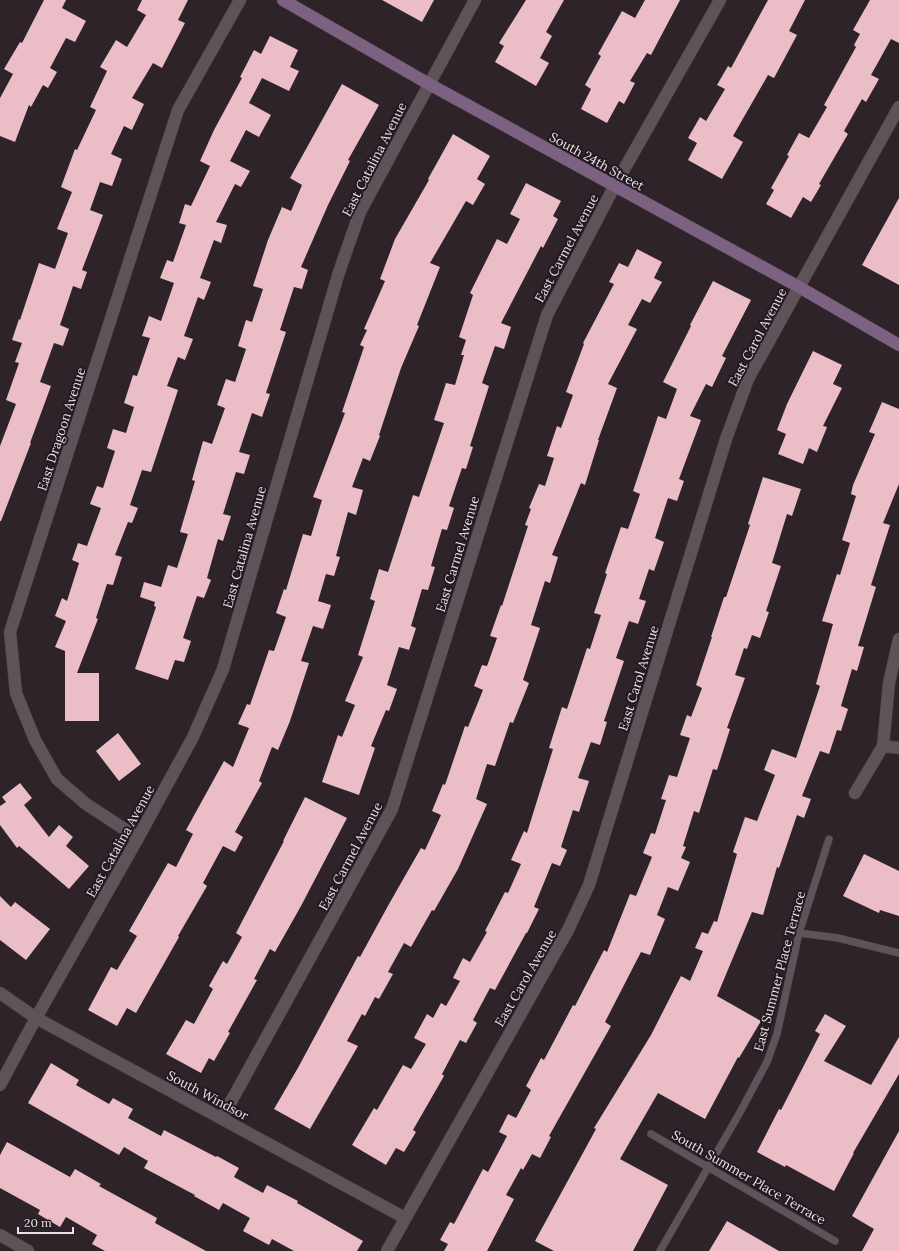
<svg xmlns="http://www.w3.org/2000/svg" width="899" height="1251" viewBox="0 0 899 1251" font-family="Lora,serif">
	<rect width="100%" height="100%" fill="#2d2329"/>
	<!-- building -->
	<path fill="#eabdc7" d="M44 0H66L62 8 86 21 75 42 66 38 50 68 57 72 48 88 43 85 31 107 29 105 15 142 0 136V98L13 74 4 69 20 42 22 43Z
		M142 0H188L178 20 185 23 162 68 153 63 132 98 144 104 132 130 124 126 111 154 122 159 112 186 100 182 90 210 103 215 82 270 87 272 81 289 73 286 60 325 69 329 63 346 54 343 40 382 51 386 30 443H31L1 521H0V446L16 404 6 400 19 363 15 362 22 343 12 340 19 319 20 320 39 263 55 269 68 233 57 229 72 192 61 187 75 149 77 150 96 110 90 107 107 71 100 67 116 40 127 47 146 15 137 10Z
		M382 0H434L422 22Z
		M526 0H564L546 32 552 36 540 58 549 63 536 86 495 62 504 46 499 43Z
		M645 0H680L651 55 647 53 630 81 635 83 624 104 619 101 607 123 581 109 591 89 585 85 601 56 598 54 622 11 635 18Z
		M768 0H805L789 31 797 35 774 78 768 75 733 136 743 142 722 179 688 160 697 143 688 138 700 117 706 121 725 89 717 85 728 66 731 68Z
		M870 0H899V43L891 39 871 75 879 79 866 102 862 99 844 131 848 134 819 184 821 185 811 202 803 197 791 218 766 204 774 190 771 188 789 156 787 155 799 133 809 138 827 107 824 105 856 47 854 45 860 34 853 30Z
		M270 36 298 50 290 67 299 71 289 91 262 78 249 103 271 115 259 137 246 130 230 161 250 171 241 187 235 184 216 222 227 225 221 243 214 240 200 278 211 282 204 300 198 297 184 336 193 339 185 360 178 357 167 386 178 390 151 472 142 470 130 505 138 508 132 523 128 522 115 555 122 557 113 585 107 584 96 618 98 619 77 673H99V721H65V651L55 647 66 621 55 616 62 598 67 601 79 563 72 560 78 543 87 546 101 508 90 504 97 486 103 488 115 451 107 448 113 429 126 433 134 407 124 403 133 375 137 376 150 338 142 336 149 316 161 321 174 283 160 278 167 260 173 262 186 225 179 223 185 204 191 206 210 166 200 161 214 130 242 78 240 77 254 50 261 54Z
		M342 84 379 105 348 160 350 161 328 205 301 267 308 270 302 289 294 287 280 330 286 332 266 393 270 394 262 417 252 413 239 452 250 455 244 474 236 472 223 514 231 516 223 541 218 539 207 578 211 580 204 598 197 596 183 638 191 641 184 662 175 660 168 680 135 669 156 607 154 606 155 602 140 597 144 582 161 587 168 565 177 568 188 534 180 532 195 481 192 480 203 441 212 444 225 408 217 405 226 379 235 382 246 349 238 346 246 320 252 322 263 289 253 286 268 240 282 207 291 211 302 185 290 178Z
		M453 134 490 156 477 179 485 184 473 205 466 201 430 263 440 267 417 325 419 326 401 368 379 435 380 436 370 461 363 458 352 487 363 490 356 515 348 512 336 556 340 557 334 576 326 574 318 601 331 605 323 629 313 626 301 661 309 663 290 721 278 750 272 747 259 781 262 783 235 832 243 837 235 852 223 846 203 883 207 886 178 936 179 937 136 1013 127 1008 117 1026 88 1010 111 967 117 970 137 936 129 931 168 863 176 867 193 834 186 830 224 761 233 767 249 728 238 724 247 704 250 705 269 650 274 651 286 617 276 613 284 589 286 590 303 534 311 536 322 500 313 497 345 413 342 412 364 347 360 345 367 330 364 329 385 281 380 279 395 239 429 180 428 179Z
		M526 183 561 201 553 216 558 219 543 248 541 246 501 323 511 327 504 349 495 346 482 383 489 386 470 446 473 447 466 469 462 468 449 506 454 508 447 530 442 529 431 566 435 567 428 590 422 589 411 626 416 628 409 650 399 647 387 685 397 689 389 711 386 710 371 746 375 748 359 795 322 782 338 735 342 737 355 705 345 701 363 657 358 655 375 601 370 599 379 569 388 572 413 495 419 497 444 423 434 420 446 383 455 385 464 355H461L466 340 459 337 473 295 470 293 497 239 507 244 520 219 510 214Z
		M899 198V285L862 265Z
		M637 249 662 262 654 278 662 282 650 303 642 299 628 325 637 329 608 384 617 388 598 440H599L585 485 581 483 552 555 558 557 550 583 545 581 531 625 540 628 523 680 529 683 513 723 510 722 495 766 487 764 476 799 487 804 458 869 434 911 432 910 411 947 404 943 388 972 393 974 379 999 375 997 365 1016 362 1014 347 1041 358 1046 310 1129 274 1109 299 1066 358 956 360 957 389 904 421 848 425 850 441 815 432 811 443 784 445 785 465 726 468 727 483 690 474 686 482 665 487 666 497 638 490 636 501 605 502 606 528 526 525 525 531 509 529 508 539 484 545 486 554 458 547 456 557 426 561 428 573 395 566 392 584 344 583 343 614 284 609 282 619 263 628 267Z
		M713 281 751 300 722 356 726 358 712 387 706 384 690 416 701 420 679 479 684 481 677 501 668 498 655 538 664 542 654 571 649 569 639 599 646 601 638 624 629 621 616 658 624 661 604 721 607 722 600 745 591 742 578 778 589 781 579 812 573 810 561 847 567 850 560 866 552 863 534 907 539 909 527 933H526L495 990 490 988 473 1020 477 1023 466 1043 460 1040 442 1074 444 1076 413 1130 416 1132 404 1152 396 1148 386 1165 352 1145 374 1108 377 1110 403 1065 411 1069 426 1044 414 1038 427 1014 433 1018 441 1003 446 1006 460 981 453 978 463 958 470 962 487 932 485 931 505 892 508 893 521 864 511 860 524 831 527 833 553 749 549 748 562 707 567 709 587 648 590 649 601 615 594 613 607 574 605 573 621 527 628 529 640 494 633 491 658 416 666 419 677 389 663 382 691 326 690 325Z
		M813 351 842 365 833 384 842 388 823 426 827 427 817 452 809 448 803 464 778 454 786 434 777 430 787 404Z
		M882 402 899 409V484L883 523 890 525 871 585 876 587 858 646 864 647 857 671 852 669 841 706 848 709 841 731 837 730 829 754 820 751 802 796 811 799 804 818 797 815 779 868 777 867 763 915 752 912 717 996 761 1021 739 1058 738 1057 705 1119 658 1093 620 1159 668 1185 633 1251H554L535 1241 596 1129 594 1128 651 1035 681 976 690 981 703 951 695 948 702 932 708 934 714 921 717 922 737 854 733 852 745 817 757 821 775 775 764 770 772 749 796 758 820 686 816 684 833 624 822 621 837 574 840 575 850 543 842 540 856 496 851 494 853 485 875 434 869 432Z
		M763 477 801 489 792 516 787 514 772 563 781 566 766 611 769 612 760 638 752 635 747 649 744 648 735 675 745 678 727 728 730 729 717 770 713 769 699 813 694 811 683 846 686 847 681 858 690 862 678 891 668 887 657 915 665 919 650 955 641 952 605 1022 611 1026 549 1136 551 1137 540 1158 532 1154 523 1170 521 1168 506 1195 514 1199 487 1251H444L448 1244 440 1240 450 1222 454 1224 483 1169 488 1172 507 1136 499 1132 508 1114 516 1118 531 1090 526 1086 541 1058 544 1060 573 1005 575 1006 604 950 607 952 630 894 636 896 652 857 643 853 651 833 655 834 666 800 661 799 669 775 677 777 690 738 680 735 687 715 691 717 702 688 696 685 712 637H711L724 597H726L750 525 748 524Z
		M118 733 141 764 119 781 96 751Z
		M20 783 32 798 24 805 49 837 59 825 73 837 66 846 89 866 69 889 19 846 17 848 0 825V806L6 802 2 797Z
		M305 797 347 818 301 906 275 952 270 949 254 979 257 980 228 1032 230 1033 214 1061 209 1058 201 1073 166 1054 186 1020 194 1024 213 989 209 986 223 961 227 964 242 937 236 933 284 841H283Z
		M864 854 899 871V916L880 910 879 913 843 896Z
		M0 896 11 907 15 902 50 929 26 960 0 940Z
		M825 1014 846 1026 824 1061 871 1085 899 1037V1074L853 1153H854L834 1191 786 1165 785 1167 757 1152 779 1109 781 1110 820 1034 815 1031Z
		M51 1063 79 1080 76 1085 109 1104 113 1098 133 1109 128 1118 161 1136 164 1130 216 1157 217 1156 239 1168 234 1177 263 1193 267 1185 298 1201 297 1203 363 1241 357 1251H294L272 1239 269 1245 243 1231 250 1218 223 1203 219 1210 194 1196 195 1195 144 1168 148 1161 124 1147 119 1155 28 1103Z
		M899 1131V1251H862L874 1229 852 1216Z
		M7 1142 70 1177 75 1169 101 1184 99 1186 157 1218 155 1223 206 1251H105L92 1244 97 1235 66 1217 60 1227 38 1214 40 1210 0 1188V1155Z
		M727 1221 779 1251H709Z"/>
	<g fill="none" stroke-linecap="round" stroke-linejoin="round">
		<defs>
			<path id="lane" d="M799 933 838 938 899 953
				M651 1134 835 1241
				M660 1251 739 1114 767 1062 777 1034 799 933 829 839"/>
			<path id="street" d="M883 746 899 748
				M855 793 883 746 889 683 899 639
				M138 838 86 804 57 779 35 740 16 693 10 632 178 110 240 0
				M0 993 36 1018 405 1218
				M0 1085 36 1018 138 838 193 737 223 669 339 272 360 212 475 0
				M222 1118 392 809 547 315 614 187 720 0
				M0 1235 28 1251
				M387 1251 568 930 589 885 726 439 748 379 899 107"/>
			<path id="secondary" d="M283 0 429 84 799 287 899 345"/>
		</defs>
		<!-- lane casing -->
		<use href="#lane" stroke="#483f45" stroke-width="8"/>
		<!-- street casing -->
		<use href="#street" stroke="#483f45" stroke-width="13"/>
		<!-- secondary casing -->
		<use href="#secondary" stroke="#483f45" stroke-width="13"/>
		<!-- lane -->
		<use href="#lane" stroke="#5f535a" stroke-width="7"/>
		<!-- street -->
		<use href="#street" stroke="#5f535a" stroke-width="12"/>
		<!-- secondary -->
		<use href="#secondary" stroke="#7d6181" stroke-width="12"/>
	</g>
	<g text-anchor="middle" stroke-width="4" stroke-linejoin="round" paint-order="stroke">
		<!-- street labels -->
		<g font-size="13" fill="#e9e2e6" stroke="#231920">
			<text transform="translate(374 159) rotate(-63)" y="5">East Catalina Avenue</text>
			<text transform="translate(597 161) rotate(29)" y="5">South 24th Street</text>
			<text transform="translate(566 248) rotate(-62)" y="5">East Carmel Avenue</text>
			<text transform="translate(757 337) rotate(-62)" y="5">East Carol Avenue</text>
			<text transform="translate(61 429) rotate(-72)" y="5">East Dragoon Avenue</text>
			<text transform="translate(244 547) rotate(-74)" y="5">East Catalina Avenue</text>
			<text transform="translate(457 554) rotate(-73)" y="5">East Carmel Avenue</text>
			<text transform="translate(638 678) rotate(-73)" y="5">East Carol Avenue</text>
			<text transform="translate(120 841) rotate(-61)" y="5">East Catalina Avenue</text>
			<text transform="translate(350 856) rotate(-62)" y="5">East Carmel Avenue</text>
			<text transform="translate(779 971) rotate(-75)" y="5">East Summer Place Terrace</text>
			<text transform="translate(525 978) rotate(-60)" y="5">East Carol Avenue</text>
			<text transform="translate(208 1095) rotate(28)" y="5">South Windsor</text>
			<text transform="translate(749 1177) rotate(30)" y="5">South Summer Place Terrace</text>
		</g>
	</g>
	<!-- scale -->
	<path d="M18 1227v6h55v-6" fill="none" stroke="#e9e2e6" stroke-width="2"/>
	<text x="24" y="1227" font-size="12" fill="#e9e2e6" stroke="#231920" stroke-width="3" paint-order="stroke">20 m</text>
</svg>
